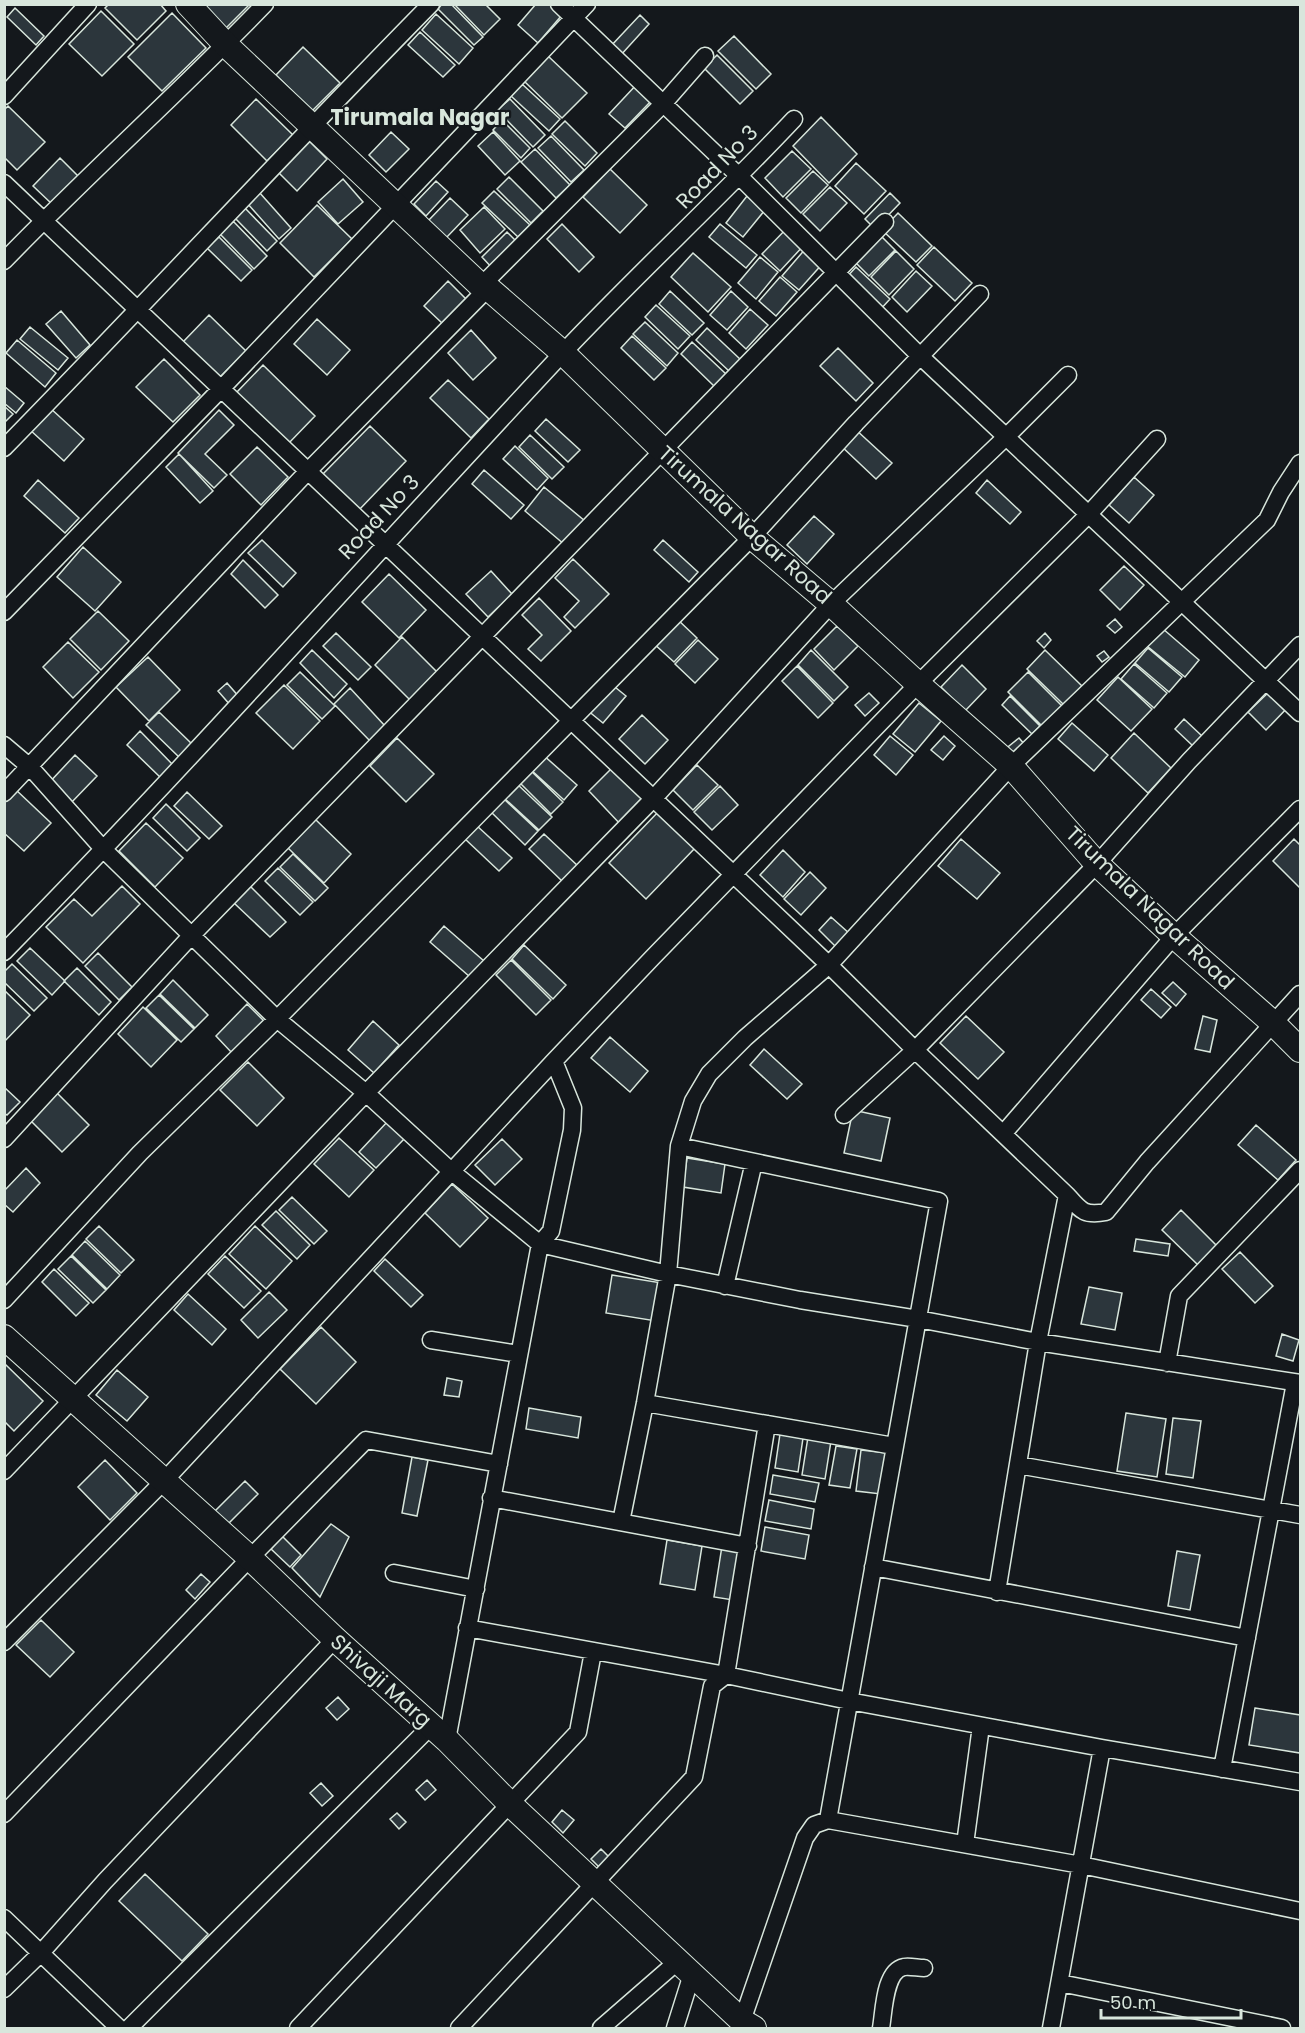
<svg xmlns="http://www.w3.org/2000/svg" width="1305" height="2033" viewBox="0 0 1305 2033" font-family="Poppins,sans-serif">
	<rect width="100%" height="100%" fill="#14181c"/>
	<!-- building -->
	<path fill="#2c363c" stroke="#d8e6dc" stroke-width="1.5" d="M109 4H160L166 11 137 40 105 8Z
		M206 4H250L223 31 201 9Z
		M442 4H451L483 37 474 45 438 9Z
		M454 4H485L500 19 484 35Z
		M536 4H550L562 15 538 43 518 25Z
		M15 8 44 36 36 45 7 17Z
		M101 11 134 44 102 76 69 44Z
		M172 13 206 48 162 91 128 57Z
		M436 14 473 48 459 64 422 30Z
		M640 15 649 24 620 56 610 47Z
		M420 32 455 65 443 77 408 45Z
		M734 36 771 74 756 89 718 51Z
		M303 47 340 83 312 111 276 75Z
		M717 55 753 91 740 104 704 68Z
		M548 56 587 93 562 118 524 81Z
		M522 84 560 119 549 131 511 96Z
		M637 84 653 99 625 128 609 114Z
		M256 99 293 135 267 161 231 125Z
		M510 99 545 135 533 147 497 110Z
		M8 106 45 142 17 170 4 157V110Z
		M821 117 857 154 829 183 793 146Z
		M502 120 530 148 521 158 493 130Z
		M565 121 597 153 585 166 552 134Z
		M391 132 409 149 386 172 369 155Z
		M493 132 520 161 505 175 478 146Z
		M551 136 584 170 571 182 538 148Z
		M308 140 327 159 297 191 278 172Z
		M535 149 570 185 556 198 521 162Z
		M792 151 811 169 783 197 765 178Z
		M60 158 80 178 53 205 33 186Z
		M856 163 886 191 864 214 835 186Z
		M610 169 647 205 620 233 583 197Z
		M813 171 828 185 801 213 786 198Z
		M509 177 543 211 531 223 497 189Z
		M343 179 363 202 338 224 318 202Z
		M436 181 448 192 426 216 414 204Z
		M830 187 847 203 820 231 803 214Z
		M494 191 530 225 518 237 482 203Z
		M259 192 291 228 279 239 247 203Z
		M890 193 900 203 875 229 865 219Z
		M747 196 765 210 743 237 726 223Z
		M450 198 468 215 446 238 428 221Z
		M317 205 352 239 314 277 280 243Z
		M244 207 277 241 267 251 234 217Z
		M484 207 505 229 480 253 460 230Z
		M898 213 932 246 916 262 882 230Z
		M233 221 267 256 254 269 220 234Z
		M562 224 594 257 579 272 547 239Z
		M720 224 757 255 746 268 709 237Z
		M788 227 806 243 780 271 762 254Z
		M507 232 519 244 493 269 482 257Z
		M877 232 895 250 869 276 851 258Z
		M219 237 252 270 241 281 207 248Z
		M807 247 824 262 799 290 782 276Z
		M934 247 972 283 955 301 917 265Z
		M896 251 914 269 889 295 871 277Z
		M693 253 731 287 708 312 671 277Z
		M760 257 778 272 756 299 738 283Z
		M856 267 890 299 879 311 845 279Z
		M916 271 932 286 907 312 892 297Z
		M780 277 797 292 776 316 759 301Z
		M448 281 467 300 443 324 424 306Z
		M670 291 704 323 692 335 659 304Z
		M731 291 748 307 727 330 710 315Z
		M656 305 690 336 678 349 645 317Z
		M750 309 768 325 746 349 729 333Z
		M61 311 90 345 76 358 46 324Z
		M209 315 246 351 218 379 182 343Z
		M317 319 350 350 327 375 294 344Z
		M645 322 678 353 667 366 633 334Z
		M30 327 68 358 58 370 20 339Z
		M707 328 741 360 730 372 696 340Z
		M471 330 496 358 473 380 448 353Z
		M632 336 666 368 654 380 621 348Z
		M17 340 56 373 45 387 6 353Z
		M692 342 726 374 714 386 681 354Z
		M838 348 873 383 856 401 820 366Z
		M164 359 200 395 173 422 136 387Z
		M263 365 315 416 288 444 236 393Z
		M448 380 489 419 471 438 430 398Z
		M4 386 24 403 16 413 4 403Z
		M4 406 13 414 4 423Z
		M49 407 84 439 64 461 29 429Z
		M219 410 234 425 205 454 227 475 214 488 178 453Z
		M546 419 580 450 568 462 535 431Z
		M370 426 406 461 358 511 322 475Z
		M854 428 892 463 876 479 839 444Z
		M530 435 564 467 552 479 519 447Z
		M515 446 548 478 537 490 503 459Z
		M257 447 288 477 261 505 230 474Z
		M179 454 213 491 200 503 166 467Z
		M484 470 524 505 511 519 472 484Z
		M1134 477 1154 495 1129 523 1109 505Z
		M38 480 79 518 65 533 24 496Z
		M987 480 1021 512 1010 524 976 493Z
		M544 487 585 521 565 545 525 511Z
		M814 516 834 534 807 564 787 545Z
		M262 540 296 573 283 587 248 553Z
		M663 540 698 572 689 582 654 550Z
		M83 547 121 582 95 611 57 577Z
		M573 559 609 594 575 628 564 617 579 601 555 578Z
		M243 560 278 595 265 608 231 574Z
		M1124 566 1144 585 1120 610 1100 590Z
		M491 571 512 594 488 617 466 594Z
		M389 574 426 610 399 638 362 602Z
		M539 598 571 631 541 661 528 649 542 635 522 615Z
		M98 611 129 641 101 670 70 639Z
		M676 618 697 638 674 662 652 642Z
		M1115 619 1122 627 1115 633 1107 626Z
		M837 626 858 646 834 670 814 649Z
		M1162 628 1199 660 1185 677 1147 646Z
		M336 633 371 667 358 680 323 646Z
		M1045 633 1051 640 1044 648 1037 641Z
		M402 637 438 673 411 701 375 665Z
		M698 640 718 659 695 683 675 664Z
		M68 642 99 672 73 698 43 667Z
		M1148 648 1182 677 1169 692 1135 663Z
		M312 650 347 684 334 698 300 663Z
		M811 650 848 687 834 701 798 665Z
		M1045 650 1082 686 1064 705 1027 669Z
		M1104 651 1109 657 1102 662 1097 656Z
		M148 657 180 690 149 721 116 687Z
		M1134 664 1167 693 1154 708 1121 679Z
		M962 665 986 689 965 711 941 687Z
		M797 666 833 703 818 718 782 681Z
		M300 672 335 706 322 719 287 685Z
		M1028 672 1064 708 1044 728 1008 692Z
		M1118 677 1152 709 1131 731 1097 700Z
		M227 683 240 698 231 706 218 691Z
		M610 683 626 696 603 723 587 710Z
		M284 685 320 721 293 749 256 713Z
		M350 688 385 726 370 741 334 704Z
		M1273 688 1290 705 1266 730 1248 712Z
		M869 693 879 703 865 716 855 705Z
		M1010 696 1040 726 1032 734 1002 705Z
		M919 703 941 721 915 752 893 734Z
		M159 712 194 746 181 759 146 725Z
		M642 715 668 740 645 764 619 739Z
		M1184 719 1202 736 1193 746 1175 729Z
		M1072 723 1108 755 1094 771 1058 739Z
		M140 731 174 766 162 779 127 745Z
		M1134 733 1171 768 1148 793 1111 758Z
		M890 736 913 755 896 775 874 755Z
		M944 736 955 746 943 760 931 750Z
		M397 738 434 774 406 802 370 766Z
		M1019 738 1026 746 1011 759 1004 750Z
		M542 754 577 785 564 800 529 768Z
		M75 755 97 776 69 805 47 785Z
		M615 765 649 799 622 826 589 791Z
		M697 765 718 785 693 810 673 790Z
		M528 768 563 802 551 814 517 780Z
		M516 783 552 817 539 830 503 797Z
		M720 786 738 805 712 830 694 812Z
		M14 788 51 823 24 851 4 833V797Z
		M187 792 222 826 209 839 174 806Z
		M503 798 538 831 525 845 490 811Z
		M166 804 200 838 187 851 153 818Z
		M659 811 696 847 646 899 609 863Z
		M315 819 351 854 324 883 287 847Z
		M146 823 183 858 155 887 119 851Z
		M476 825 512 858 499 871 464 838Z
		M544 834 579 867 564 883 529 849Z
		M961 839 1000 873 977 899 938 866Z
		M1294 839 1300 845V888L1273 861Z
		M783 850 805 872 783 897 760 875Z
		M293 854 328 888 315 901 280 867Z
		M278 868 313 902 300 915 265 881Z
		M810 872 826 888 801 915 784 899Z
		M122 886 140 904 83 963 46 927 74 899 92 916Z
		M250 886 286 922 270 937 234 903Z
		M831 917 850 934 837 948 819 930Z
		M444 926 484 961 470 977 430 942Z
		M524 945 566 985 553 999 512 959Z
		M30 948 65 981 52 995 17 961Z
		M98 953 132 987 119 1000 85 966Z
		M511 960 551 1000 536 1015 496 975Z
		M12 964 47 998 34 1011 4 982V972Z
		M77 968 111 1002 99 1015 64 981Z
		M173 980 208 1015 195 1028 160 994Z
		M1173 982 1186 994 1176 1006 1162 993Z
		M1151 989 1171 1007 1161 1018 1141 1000Z
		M4 990 30 1015 4 1042Z
		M159 995 194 1029 181 1042 146 1008Z
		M247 1004 264 1021 232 1053 216 1036Z
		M143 1007 177 1040 151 1067 118 1034Z
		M966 1016 1004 1052 978 1079 940 1043Z
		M1203 1016 1217 1020 1210 1052 1195 1049Z
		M373 1021 399 1045 374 1073 348 1050Z
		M610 1037 648 1071 630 1092 591 1058Z
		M764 1049 802 1084 787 1099 750 1065Z
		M248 1062 284 1098 257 1126 220 1090Z
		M4 1087 20 1102 7 1115 4 1113Z
		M56 1092 89 1125 62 1152 29 1119Z
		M853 1110 890 1118 881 1161 844 1153Z
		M388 1121 405 1138 376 1168 359 1152Z
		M1256 1125 1296 1160 1278 1180 1238 1145Z
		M339 1138 374 1170 349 1197 314 1164Z
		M502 1139 522 1159 495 1185 475 1165Z
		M687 1158 725 1164 721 1193 683 1187Z
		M26 1168 40 1183 13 1212 4 1204V1191Z
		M452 1184 488 1218 460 1247 425 1213Z
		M292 1197 327 1231 314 1244 279 1210Z
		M1181 1210 1217 1246 1198 1265 1162 1230Z
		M276 1211 310 1245 297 1259 262 1225Z
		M99 1226 134 1260 121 1273 86 1239Z
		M255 1226 292 1261 266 1289 229 1254Z
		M1136 1239 1170 1244 1168 1256 1134 1251Z
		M85 1241 120 1275 107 1289 72 1255Z
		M1240 1252 1273 1286 1255 1303 1222 1269Z
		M71 1256 106 1290 93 1303 58 1269Z
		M225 1256 261 1291 244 1308 208 1274Z
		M385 1259 423 1295 411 1307 374 1271Z
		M54 1269 89 1303 76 1316 42 1282Z
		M612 1275 662 1283 656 1321 606 1313Z
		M1089 1287 1122 1293 1115 1330 1081 1324Z
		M269 1292 287 1310 258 1338 241 1320Z
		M188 1294 226 1329 212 1345 174 1310Z
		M321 1327 356 1362 316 1404 280 1369Z
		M1282 1334 1299 1340 1293 1361 1276 1356Z
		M6 1365 43 1401 14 1431 4 1421V1367Z
		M117 1370 148 1397 127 1421 96 1395Z
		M447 1378 462 1381 459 1397 444 1395Z
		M529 1408 581 1417 578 1438 526 1429Z
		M1126 1413 1166 1419 1157 1477 1117 1471Z
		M1173 1418 1201 1421 1193 1478 1166 1474Z
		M780 1434 803 1438 798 1472 775 1468Z
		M808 1437 831 1441 825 1479 802 1475Z
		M836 1446 857 1449 850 1488 829 1485Z
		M861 1450 887 1453 881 1494 856 1491Z
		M412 1457 428 1460 417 1516 402 1513Z
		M105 1460 137 1493 110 1520 78 1487Z
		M773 1475 819 1483 815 1502 770 1494Z
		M245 1481 258 1494 227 1525 214 1512Z
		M769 1500 814 1509 811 1529 765 1521Z
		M331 1524 349 1537 320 1597 292 1568Z
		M765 1527 809 1535 805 1559 761 1551Z
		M282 1536 301 1555 290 1567 271 1549Z
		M667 1540 702 1546 695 1590 660 1584Z
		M722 1546 741 1549 733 1600 714 1597Z
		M1177 1551 1200 1555 1190 1610 1168 1606Z
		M201 1574 210 1582 195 1599 186 1590Z
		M41 1620 74 1652 50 1677 16 1645Z
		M338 1697 349 1709 337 1720 326 1708Z
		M1255 1708 1300 1715V1753L1249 1745Z
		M427 1780 436 1790 425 1800 416 1790Z
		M321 1783 333 1796 322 1806 310 1793Z
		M562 1810 574 1820 563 1833 552 1822Z
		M397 1813 406 1822 399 1829 390 1819Z
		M601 1849 609 1857 599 1867 591 1859Z
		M145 1874 208 1934 182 1961 119 1901Z"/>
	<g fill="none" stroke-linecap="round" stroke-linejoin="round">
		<defs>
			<path id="street" d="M559 4 740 177 920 356 1300 713
				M4 96 88 4
				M4 183 829 965 915 1050 1067 1195
				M4 261C89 173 180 92 265 4
				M481 286 663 104 705 56
				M4 448C148 301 287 150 431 4
				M4 612 221 389 587 4
				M4 745 30 767 104 850 277 1019 366 1093 451 1171 540 1244 668 1274 800 1300 918 1319 1038 1342 1300 1383
				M4 793 308 471 488 288
				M4 952C194 758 374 555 559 357 635 276 717 201 794 119
				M844 1115 915 1050 1097 864 1189 761 1300 645
				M1003 1134 1174 936 1300 809
				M4 1139 191 936 885 222
				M679 1146 693 1101 709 1074 745 1038 829 965 1011 766 1267 520 1281 492 1300 463
				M725 1286 754 1162
				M4 1300 140 1153 277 1019 752 537 856 423 980 294
				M431 1340 519 1354
				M1167 1363 1179 1296 1300 1170
				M645 1403 894 1446
				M1018 1465 1300 1515
				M4 1471 366 1093 653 799 831 604 1007 436 1068 375
				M491 1498 748 1546
				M621 1522 645 1403 668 1274 679 1146 939 1201 828 1820 814 1825 805 1838 742 2021
				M873 1567 1247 1638
				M394 1573 476 1589
				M997 1592 1038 1342 1067 1195C1081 1211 1084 1216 1106 1212L1147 1162 1300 994
				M467 1628 726 1675 849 1701 1102 1748 1300 1782
				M4 1642 164 1481 554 1061 653 957 918 684 1088 515 1157 439
				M447 1740 540 1244 551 1231 572 1130 573 1108 554 1061
				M1222 1769 1295 1383
				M4 1814 250 1558 366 1440 499 1464
				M828 1820 1081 1865 1300 1911
				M965 1844 981 1726
				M4 1918 119 2028
				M1060 1983 1282 2028
				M4 1989 40 1954 105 1881 335 1639
				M129 2028 431 1726
				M298 2028 578 1732 593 1652
				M459 2028 694 1777 712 1686 726 1675 767 1424
				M601 2028 678 1961
				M675 2028 692 1974
				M881 2028C884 2012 884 1971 904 1967 910 1966 918 1968 924 1968
				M1051 2028 1102 1748"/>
			<path id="secondary" d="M188 4 226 45 481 286 488 288 563 353 752 537 831 604 918 684 1011 766 1097 864 1174 936 1273 1023 1300 1050
				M4 1337 250 1558 335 1639 447 1740 511 1805 742 2021 754 2028"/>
		</defs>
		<!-- street casing -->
		<use href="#street" stroke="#d8e6dc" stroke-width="19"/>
		<!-- secondary casing -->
		<use href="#secondary" stroke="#d8e6dc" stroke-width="26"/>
		<!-- street -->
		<use href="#street" stroke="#14181c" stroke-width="16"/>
		<!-- secondary -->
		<use href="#secondary" stroke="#14181c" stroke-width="24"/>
	</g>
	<g text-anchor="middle" stroke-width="4.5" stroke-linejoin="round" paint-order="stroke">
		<!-- street labels -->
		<g font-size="21" fill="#d8e6dc" stroke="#14181c">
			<text transform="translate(717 167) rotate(-46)" y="7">Road No 3</text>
			<text transform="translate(379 517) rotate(-47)" y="7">Road No 3</text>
			<text transform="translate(745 525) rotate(42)" y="7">Tirumala Nagar Road</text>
			<text transform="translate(1150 908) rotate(44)" y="7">Tirumala Nagar Road</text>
			<text transform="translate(381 1681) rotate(42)" y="7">Shivaji Marg</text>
		</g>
		<!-- neighbourhood labels -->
		<g font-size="22" font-weight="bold" fill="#d8e6dc" stroke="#14181c">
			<text x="420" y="125">Tirumala Nagar</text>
		</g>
	</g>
	<!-- border -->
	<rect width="1305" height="2033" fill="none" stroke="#d8e6dc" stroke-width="12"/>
	<!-- scale -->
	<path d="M1101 2009v9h140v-9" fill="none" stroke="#d8e6dc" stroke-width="3"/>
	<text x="1110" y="2009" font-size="18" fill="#d8e6dc" stroke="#14181c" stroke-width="4.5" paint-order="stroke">50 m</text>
</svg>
